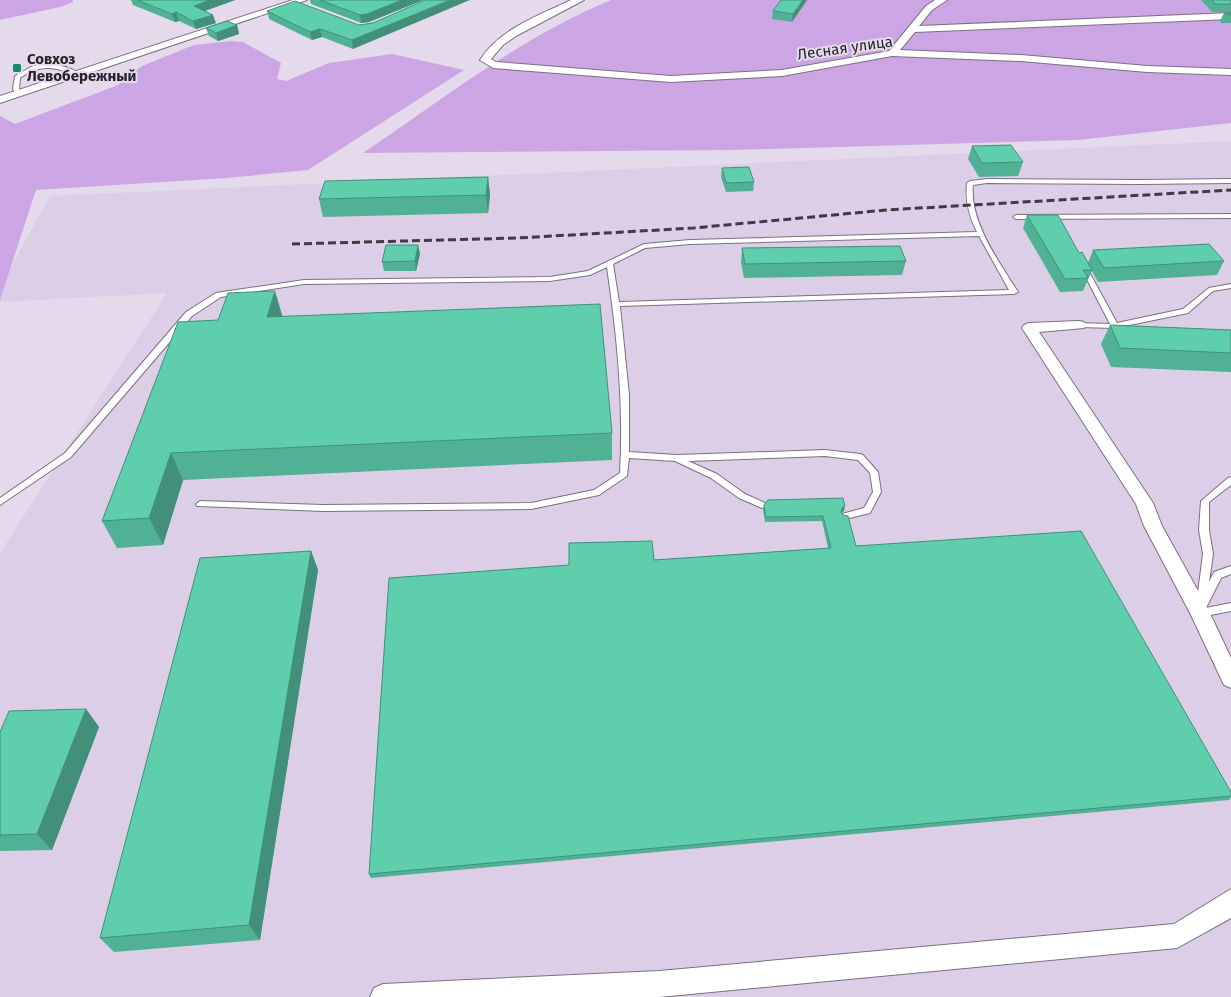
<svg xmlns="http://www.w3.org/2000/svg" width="1231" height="997" viewBox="0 0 1231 997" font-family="'Fira Sans',sans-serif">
	<rect width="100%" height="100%" fill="#e4daec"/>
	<!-- built -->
	<path fill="#dccee6" d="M1231 141V997H0V553L167 293 0 302V287L50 196Z"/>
	<!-- green -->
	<path fill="#cca6e4" d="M0 0H72L74 2 60 7 0 20Z
		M611 0H1231V123L1078 140 733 150 363 153C443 99 521 37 611 0Z
		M231 41 243 42 281 63 277 79 286 81 329 63 392 54 464 70 308 170 227 178 36 190 0 300V116L15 124 118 85 142 66 194 45Z"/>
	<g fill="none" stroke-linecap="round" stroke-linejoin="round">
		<defs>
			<path id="service" d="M40 64C55 63 70 67 82 75 76 77 72 74 67 72 49 65 35 67 20 78L19 89 22 94 17 95 13 89 15 76 31 67Z
				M987 179 1140 180 1231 179V183L1140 184 987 183 973 185C969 221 999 262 1018 292L1014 294 620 306 629 395V452L677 455 825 450 860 454 863 455 878 472 881 492 870 513 845 519 842 518 841 516 842 514 864 508 873 492 870 473 858 460 825 456 688 461 717 474 745 494 765 503 766 505 765 507 762 508 739 498 711 478 675 461 629 458 627 476 599 495 531 509 323 511 197 506 196 504 200 501 323 505 531 503 594 490 620 473C624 403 617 336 607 267L590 275 550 281 304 284 221 297 192 316 71 457 0 505V498L65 453 186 312 216 293 304 280 550 277 588 271 644 244 690 240 977 232C969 216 965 201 967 183L970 181ZM979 236 1009 290 619 302 613 264 645 248 690 244Z
				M1231 214V218L1016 219 1013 217 1016 215Z
				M1084 266 1087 268 1117 323 1183 309 1209 288 1231 284V288L1213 291 1188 313 1115 328 1079 327H1076V323L1110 324 1081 268Z
				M1231 477V485L1209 502V530L1213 554 1209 582 1214 572 1231 566V574L1221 578 1206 608 1231 603V611L1200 617 1197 616 1195 613 1197 610 1196 608 1203 554 1199 530 1201 501 1228 478Z"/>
			<path id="minor" d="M293 0H307L0 103V96Z
				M571 0H584L516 36 503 45 491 59 496 62 671 76 782 70 889 51 926 6 935 0H947L932 10 919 26 1231 13V19L915 32 900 50 1021 55 1147 66 1231 69V75L1147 72 1021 61 892 56 782 76 671 82 493 68 480 60C499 29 540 15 571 0Z
				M1079 321 1084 322 1086 325 1084 328 1039 332 1153 503 1162 526 1207 607 1231 658V688L1224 685 1191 615 1144 526 1136 504 1022 328 1024 325 1029 323Z
				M1231 889V918L1177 948 659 997H370L374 988 383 984 659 971 1174 924Z"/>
		</defs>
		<!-- service casing -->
		<use href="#service" stroke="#7a7080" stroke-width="2"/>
		<!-- minor casing -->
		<use href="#minor" stroke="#7a7080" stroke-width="2"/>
		<!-- service -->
		<use href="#service" fill="#fff" fill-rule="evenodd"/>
		<!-- minor -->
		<use href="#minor" fill="#fff" fill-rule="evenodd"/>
		<!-- rail -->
		<path stroke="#3f3a43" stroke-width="3" stroke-dasharray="8 4" stroke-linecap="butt" d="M292 244 517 238 694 228 886 210 1231 190"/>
	</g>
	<!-- wall -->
	<path fill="#51b195" d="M131 0H235L205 11 216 23 196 29 179 21 175 22 133 5Z
		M310 0H423L369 22 361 23 311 4Z
		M807 0 792 22 772 19 773 11Z
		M1201 0H1231V12H1212Z
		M267 11 359 25 373 23 353 49 322 37 312 40 269 19Z
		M1224 13H1231V23H1221L1220 21Z
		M237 25 239 34 218 41 209 36 206 28Z
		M972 146 1023 162 1018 176 979 177 968 159Z
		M722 168 754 182 753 191 726 192 721 177Z
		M488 177 490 195 488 213 323 217 319 199Z
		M1027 215 1079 253 1088 263 1093 250 1224 261 1217 275 1098 282 1092 271 1083 291 1060 292 1023 228Z
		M418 245 420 254 416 271H384L382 262Z
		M742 248 906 261 902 275 744 278 741 263Z
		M282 317 612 433V460L183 480 163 545 117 548 102 521 218 320Z
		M1110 325 1231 330V372L1111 367 1101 344Z
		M764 505 844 511 841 513 856 546 1231 792V797L1229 800 371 878 369 874 654 560 828 548 822 521 765 522 763 510Z
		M311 551 318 570 260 940 114 952 100 938Z
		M86 709 99 727 52 850 0 851V732Z"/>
	<!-- shaded-wall -->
	<path fill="#429079" d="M210 0H235L196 14 194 6Z
		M402 0H423L369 22 361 23 360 15Z
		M450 0H470L353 49 352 40Z
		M803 0H807L792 22 793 14Z
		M176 12 179 21 175 22 172 14Z
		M213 15 216 23 196 29 193 21Z
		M237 25 239 34 218 41 216 33Z
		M320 29 322 37 312 40 310 32Z
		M488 177 490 195 488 213 486 195Z
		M418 245 420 254 416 271 415 261Z
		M275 291 283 318 267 317Z
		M171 453 183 480 163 545 149 518Z
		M845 506 844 511 840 513 842 508Z
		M311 551 318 570 260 940 249 925Z
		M86 709 99 727 52 850 37 834Z"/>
	<!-- building -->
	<path fill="#5ecead" stroke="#429079" d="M137 0H210L194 6 213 15 193 21 176 12 172 14Z
		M320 0H402L367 14 360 15Z
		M425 0H450L352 40 320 29 310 32 267 11 295 1 359 25 373 23Z
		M781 0H803L793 14 773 11Z
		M1212 0H1231V4H1215Z
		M1224 13H1231V15L1225 14Z
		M227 21 237 25 216 33 206 28Z
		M1011 145 1023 162 982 163 972 146Z
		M749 167 754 182 726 183 722 168Z
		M488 177 486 195 319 199 325 181Z
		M1027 215H1058L1079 253 1082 252 1092 270H1083L1088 278 1065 279Z
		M1209 244 1224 261 1104 268 1093 250Z
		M386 245H418L415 261 382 262Z
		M900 246 906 261 745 264 742 248Z
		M275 291 267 317 600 304 612 433 171 453 149 518 102 521 178 322 218 320 228 293Z
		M1110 325 1231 330V353L1120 348Z
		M843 498 845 506 842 508 841 512 843 515 848 516 856 546 1081 531 1231 792V796L369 874 389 578 569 565V543L652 541 654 560 831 548 823 516 766 517 764 505 768 500Z
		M311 551 249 925 100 938 200 558Z
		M86 709 37 834 0 835V732L9 711Z"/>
	<!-- markers -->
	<rect fill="#0f8b6f" stroke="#e4daec" stroke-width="2" x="12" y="63" width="10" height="10" rx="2.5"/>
	<g text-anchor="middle" stroke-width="4" stroke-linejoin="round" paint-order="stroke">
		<!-- far-street labels -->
		<g font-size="15" fill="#27232a" stroke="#e4daec">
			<text transform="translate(845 48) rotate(-8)" y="5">Лесная улица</text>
		</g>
		<!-- far-poi labels -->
		<g font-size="15" font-weight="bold" fill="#27232a" stroke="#e4daec" text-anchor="start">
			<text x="27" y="64">Совхоз<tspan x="27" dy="17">Левобережный</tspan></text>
		</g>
	</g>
</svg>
